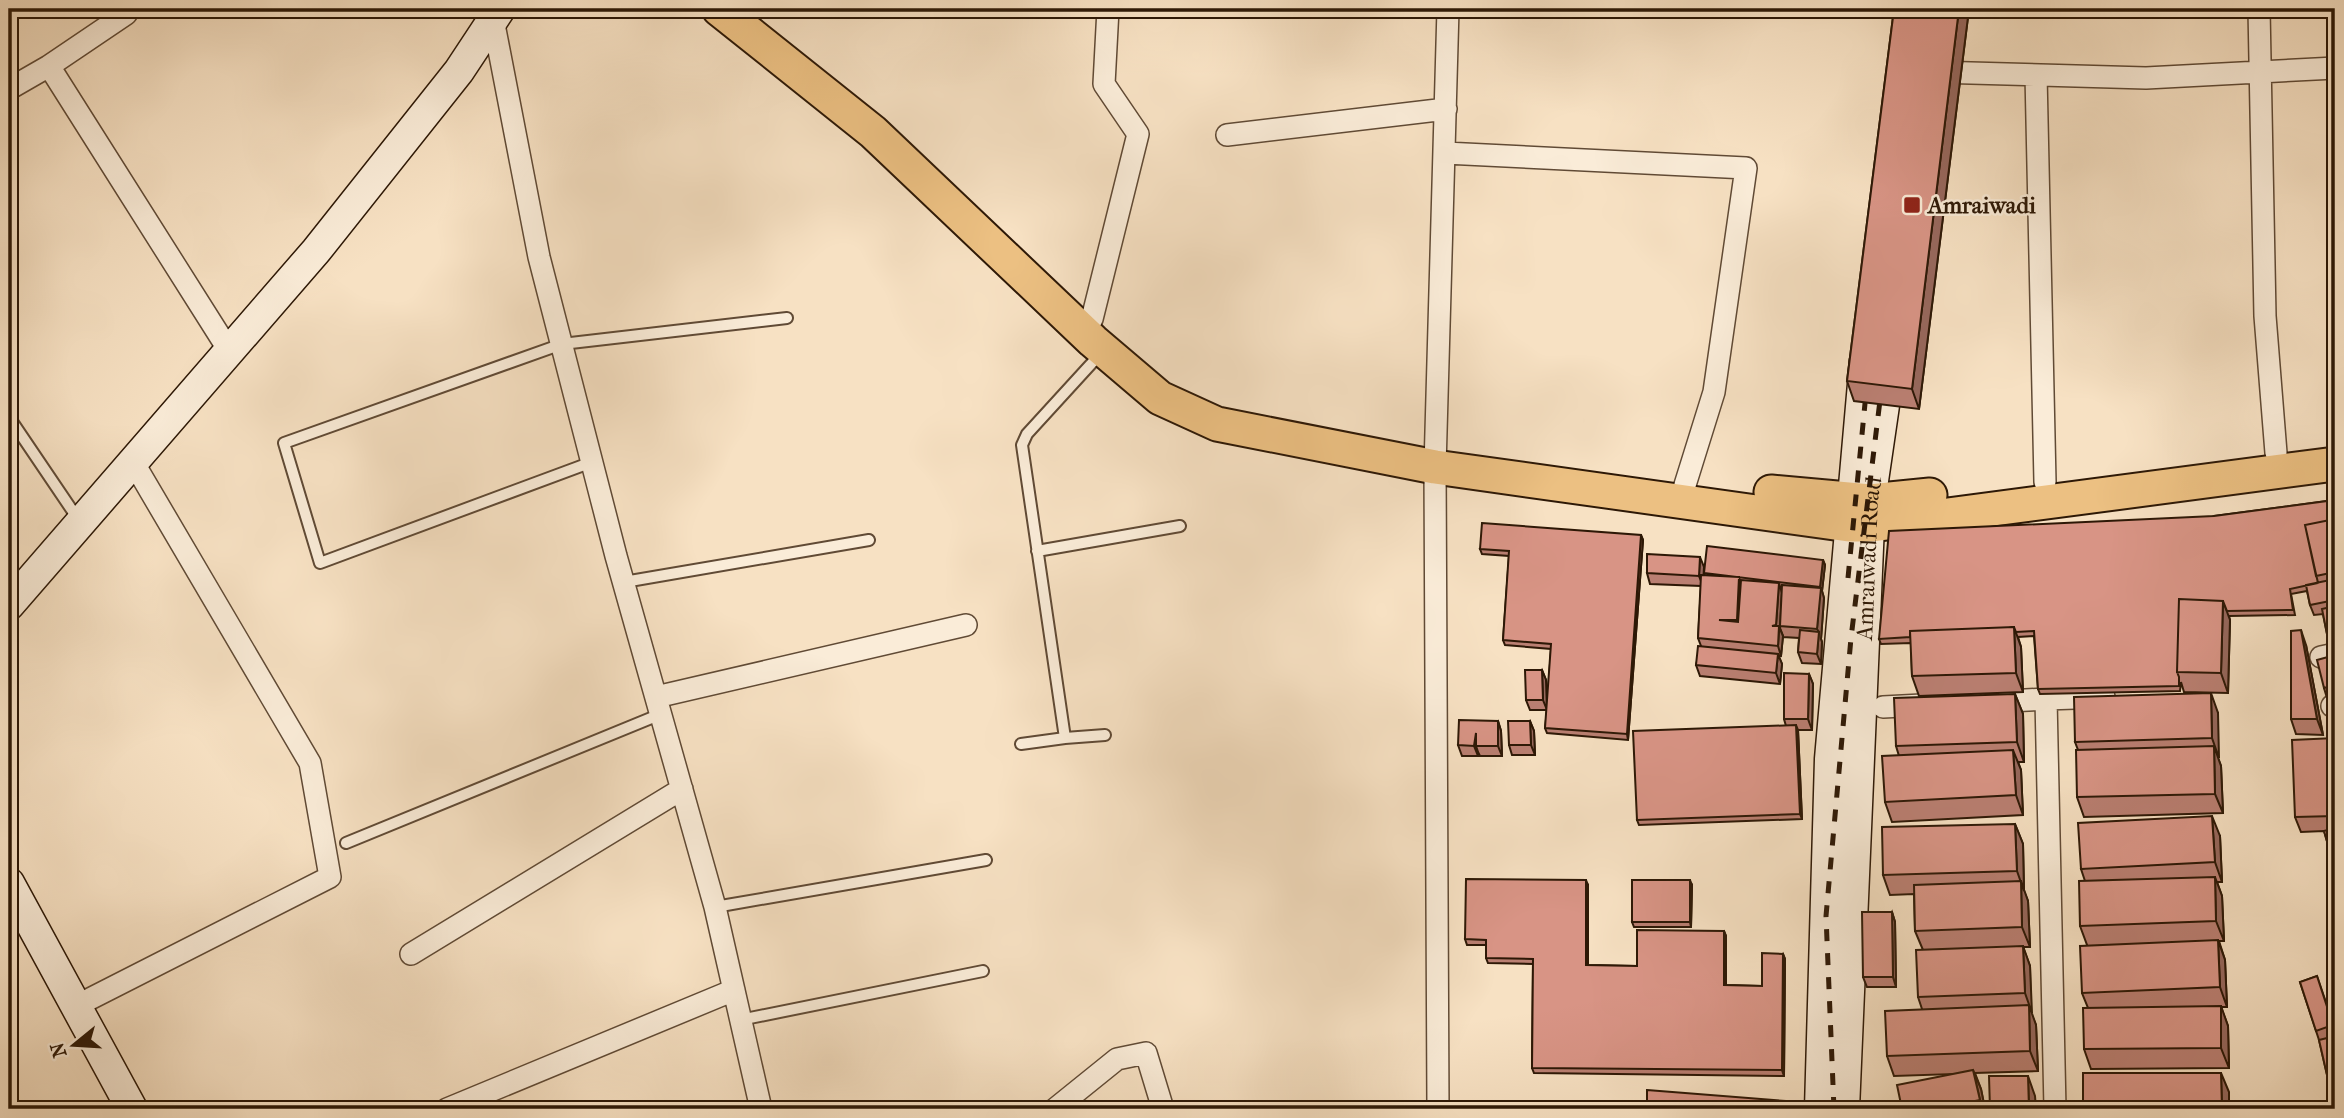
<svg xmlns="http://www.w3.org/2000/svg" width="2344" height="1118" viewBox="0 0 2344 1118" font-family="'IM FELL French Canon',serif">
	<rect width="100%" height="100%" fill="#f7e1c3"/>
	<filter id="stains"><feTurbulence type="fractalNoise" baseFrequency=".00286" numOctaves="4"/><feColorMatrix values="0 0 0 0 .2 0 0 0 0 .09 0 0 0 0 .02 0 0 0 .5 -.17"/></filter>
	<radialGradient id="worn" r=".72"><stop offset=".6" stop-color="#630" stop-opacity="0"/><stop offset="1" stop-color="#630" stop-opacity=".3"/></radialGradient>
	<g fill="none" stroke-linecap="round" stroke-linejoin="round">
		<defs>
			<path id="lane" d="M1102 352 1027 434 1022 445 1065 738 1105 735
				M9 417 78 519
				M592 462 320 563 284 443 562 344 787 318
				M1037 551 1180 526
				M624 582 869 540
				M1021 744 1065 738
				M346 843 661 714
				M715 907 986 860
				M740 1020 983 971"/>
			<path id="street" d="M2259 9 2265 316 2276 453
				M493 19 539 257 616 556 715 907 761 1109
				M49 66 126 14 129 9
				M1935 72 2146 78 2335 68
				M2036 75 2045 482
				M9 89 49 66 228 349
				M1227 135 1446 109
				M1445 153 1746 168 1714 392 1685 485
				M1092 319 1138 134 1104 84 1108 9
				M2321 657 2335 654
				M656 697 966 625
				M2046 699 2104 697
				M1989 702 2046 699 2055 1109
				M2332 706 2335 705
				M1883 707 1922 705
				M411 954 682 789
				M76 1006 330 877 310 763 132 460
				M447 1109 734 990
				M1055 1109 1117 1059 1146 1053 1163 1109
				M1438 1109 1435 467 1448 9"/>
			<g id="secondary">
				<path d="M9 605 316 251 459 71 500 9"/>
				<path d="M9 883 132 1109"/>
				<path d="M1820 1109 1830 759 1865 361"/>
				<path id="s1" d="M1844 1109 1870 501 1890 364"/>
			</g>
			<path id="primary" d="M719 9 873 132 1093 341 1160 398 1217 424 1435 467 1849 525H1872L2335 464
				M1771 492 1870 501 1930 495"/>
		</defs>
		<!-- lane casing -->
		<use href="#lane" stroke="#604a35" stroke-width="14"/>
		<!-- street casing -->
		<use href="#street" stroke="#604a35" stroke-width="24"/>
		<!-- secondary casing -->
		<use href="#secondary" stroke="#2d1806" stroke-width="33"/>
		<!-- primary casing -->
		<use href="#primary" stroke="#2d1806" stroke-width="37"/>
		<!-- lane -->
		<use href="#lane" stroke="#faecd8" stroke-width="10"/>
		<!-- street -->
		<use href="#street" stroke="#faecd8" stroke-width="21"/>
		<!-- secondary -->
		<use href="#secondary" stroke="#faecd8" stroke-width="30"/>
		<!-- primary -->
		<use href="#primary" stroke="#ecc082" stroke-width="33"/>
		<!-- rail -->
		<path stroke="#2d1806" stroke-width="5" stroke-dasharray="12 12" stroke-linecap="butt" d="M1848 578 1867 383
			M1834 1109 1826 916 1851 638 1882 384"/>
	</g>
	<!-- wall -->
	<path fill="#ba7f72" stroke="#2d1806" stroke-width="2" d="M1894 9H1969L1919 409 1854 401 1847 381Z
		M2335 500V643L2331 644 2327 634 2323 614 2314 615 2310 605 2307 591 2291 594 2295 615 2229 616 2230 620 2228 693 2184 692 2181 682 2180 691 2040 694 2038 689 2034 636 2018 637 2021 647 2023 692 1919 696 1912 676 1911 643 1881 644 1879 639 2214 516Z
		M1641 535 1643 540 1628 740 1547 733 1545 728 1547 710H1530L1526 700 1542 670 1546 680 1547 706 1551 649 1505 645 1503 640 1509 556 1482 554 1480 549Z
		M1823 560 1825 565 1822 591 1824 598 1821 639 1822 642 1821 664 1802 663 1798 652 1799 638 1783 637 1780 628 1783 636 1781 656 1778 655 1782 664 1780 684 1700 676 1696 665 1701 646 1698 638 1701 586 1650 584 1647 573 1704 567 1703 576H1705L1704 573Z
		M2306 645 2323 735 2296 734 2291 719Z
		M2335 655V696L2327 698 2324 688Z
		M1809 674 1813 684 1812 730H1798L1802 819 1639 825 1637 820 1786 726 1784 719Z
		M2015 694 2023 714 2024 762H2018L2021 770 2023 815 1892 822 1885 802 1899 756 1896 746Z
		M2218 713V758L2221 766 2223 813 2084 817 2077 797 2078 750 2075 742Z
		M1498 721 1501 731 1502 756H1480L1478 752V756H1462L1458 745Z
		M1530 721 1534 731 1535 755H1512L1509 745Z
		M2335 738V869L2324 831 2301 832 2295 817Z
		M2015 824 2023 844 2024 891 2028 901 2030 947H2023L2030 966 2031 1013 2036 1025 2038 1071 1975 1073 1981 1089 1985 1109H1902L1952 1074 1894 1076 1887 1056 1922 1009 1918 997 1923 950 1915 931 1914 894 1890 895 1883 875Z
		M2220 836 2222 882H2217L2222 896 2224 941H2219L2225 960 2227 1007H2221L2228 1026 2229 1068 2091 1069 2084 1049 2088 1008 2082 993 2087 945 2080 926 2085 881 2081 869Z
		M1588 885V965L1637 966 1724 931 1726 936V985L1762 986 1783 954 1785 959 1784 1076 1534 1073 1532 1068 1533 964 1488 963 1486 958V945H1467L1465 939Z
		M1692 885 1691 927H1634L1632 922Z
		M1892 912 1895 922 1896 987H1867L1863 977Z
		M2317 976 2335 1029V1102L2330 1088 2319 1040 2300 982Z"/>
	<!-- shaded-wall -->
	<path fill="#97685d" stroke="#2d1806" stroke-width="2" d="M1959 9H1969L1919 409 1912 389Z
		M1641 535 1643 540 1628 740 1627 734Z
		M1700 557 1704 567 1703 586 1699 576Z
		M1823 560 1825 565 1822 591 1824 598 1821 639 1822 642 1821 664 1817 654 1819 632 1817 629 1820 587Z
		M1739 577 1742 588 1740 630 1737 620Z
		M1779 583 1782 593 1780 629 1783 636 1781 656 1778 646 1779 632 1776 625Z
		M2223 601 2230 620 2228 693 2221 673Z
		M2014 627 2021 647 2023 692 2016 673Z
		M2301 630 2306 645 2323 735 2317 719Z
		M1778 654 1782 664 1780 684 1776 673Z
		M1542 670 1546 680 1547 710 1543 700Z
		M1809 674 1813 684 1812 730 1808 719Z
		M2211 693 2218 713 2219 758 2212 738Z
		M2015 694 2023 714 2024 762 2017 742Z
		M1498 721 1501 731 1502 756 1498 746Z
		M1530 721 1534 731 1535 755 1531 745Z
		M1796 725 1798 730 1802 819 1800 814Z
		M1476 733V746L1478 752V756L1474 746Z
		M2214 746 2221 766 2223 813 2215 794Z
		M2013 750 2021 770 2023 815 2016 795Z
		M2212 816 2220 836 2222 882 2215 862Z
		M2015 824 2023 844 2024 891 2017 871Z
		M2215 877 2222 896 2224 941 2216 921Z
		M1586 880 1588 885V970L1586 965Z
		M1690 880 1692 885 1691 927 1690 922Z
		M2021 881 2028 901 2030 947 2022 927Z
		M1892 912 1895 922 1896 987 1893 977Z
		M1724 931 1726 936V991L1724 985Z
		M2218 940 2225 960 2227 1007 2220 987Z
		M2023 946 2030 966 2032 1013 2025 993Z
		M1783 954 1785 959 1784 1076 1782 1070Z
		M2029 1005 2036 1025 2038 1071 2030 1051Z
		M2221 1006 2228 1026 2229 1068 2221 1048Z
		M1973 1070 1981 1089 1985 1109H1983L1980 1100Z
		M2221 1073 2229 1092V1109H2222Z
		M2028 1076 2035 1096 2036 1109H2029Z"/>
	<!-- building -->
	<path fill="#d89485" stroke="#2d1806" stroke-width="2" d="M1894 9H1959L1912 389 1847 381Z
		M2335 500V519L2305 525 2318 583 2290 589 2293 610 2227 611 2223 601 2179 599 2177 672 2179 677V686L2038 689 2034 631 2016 632 2014 627 1910 631V637L1879 639 1889 531 2214 516Z
		M2335 519V572L2316 576 2305 525Z
		M1482 523 1641 535 1627 734 1545 728 1551 644 1503 640 1509 551 1480 549Z
		M1707 546 1823 560 1820 587 1704 573Z
		M1647 554 1700 557 1699 576 1647 573Z
		M1701 575 1739 577 1737 620H1719L1738 622 1741 580 1779 583 1776 625 1772 626H1779L1778 646 1698 638Z
		M2335 579V600L2310 605 2306 585Z
		M1782 585 1821 588 1817 629 1780 626Z
		M2179 599 2223 601 2221 673 2177 672Z
		M2335 606V632L2327 634 2322 609Z
		M2014 627 2016 673 1912 676 1910 631Z
		M1800 630 1819 632 1817 654 1798 652Z
		M2301 630 2317 719H2291V631Z
		M1698 646 1778 654 1776 673 1696 665Z
		M2335 655V685L2324 688 2317 660Z
		M1525 670H1542L1543 700H1526Z
		M1784 673 1809 674 1808 719H1784Z
		M2211 693 2212 738 2075 742 2074 697Z
		M2015 694 2017 742 1896 746 1894 698Z
		M1459 720 1498 721V746H1476V733L1474 746 1458 745Z
		M1508 721H1530L1531 745H1509Z
		M1796 725 1800 814 1637 820 1633 731Z
		M2335 738V816L2295 817 2292 740Z
		M2214 746 2215 794 2077 797 2076 750Z
		M2013 750 2016 795 1885 802 1882 756Z
		M2212 816 2215 862 2081 869 2078 823Z
		M2015 824 2017 871 1883 875 1882 827Z
		M2335 828V869L2324 831Z
		M2215 877 2216 921 2080 926 2079 881Z
		M1466 879 1586 880V965L1637 966V930L1724 931V985L1762 986V953L1783 954 1782 1070 1532 1068 1533 959 1486 958V940L1465 939Z
		M1632 880H1690V922H1632Z
		M2021 881 2022 927 1915 931 1914 885Z
		M1862 912H1892L1893 977H1863Z
		M2218 940 2220 987 2082 993 2080 946Z
		M2023 946 2025 993 1918 997 1916 950Z
		M2317 976 2333 1025 2316 1031 2300 982Z
		M2029 1005 2030 1051 1887 1056 1885 1011Z
		M2221 1006V1048L2084 1049 2083 1008Z
		M2335 1036V1086L2330 1088 2319 1040Z
		M1973 1070 1980 1100 1936 1109H1902L1897 1085Z
		M2083 1073H2221L2222 1109H2083Z
		M1989 1076H2028L2029 1109H1990Z
		M1647 1090 1785 1101V1109H1647Z"/>
	<!-- markers -->
	<rect fill="#8f2418" stroke="#faecd8" stroke-width="2.5" x="1903" y="196" width="18" height="18" rx="3.5"/>
	<g text-anchor="middle" stroke-width="5" stroke-linejoin="round" paint-order="stroke">
		<!-- poi labels -->
		<g font-size="23" font-weight="bold" fill="#2d1806" stroke="#faecd8" text-anchor="start">
			<text x="1928" y="213">Amraiwadi</text>
		</g>
		<!-- street labels -->
		<g font-size="23" fill="#2d1806" stroke="#faecd8">
			<text dy="8" stroke="none"><textPath href="#s1" startOffset="551">Amraiwadi Road</textPath></text>
		</g>
	</g>
	<!-- margin -->
	<rect width="2344" height="1118" fill="none" stroke="#f7e1c3" stroke-width="35"/>
	<rect x="10" y="10" width="2323" height="1097" fill="none" stroke="#2d1806" stroke-width="3.5"/>
	<rect x="18" y="18" width="2309" height="1083" fill="none" stroke="#2d1806" stroke-width="2"/>
	<!-- north arrow -->
	<g transform="translate(74 1045) rotate(252)" stroke="#faecd8" stroke-width="5" paint-order="stroke">
	<path d="M0-5L12 26L0 18L-12 26Z" fill="#2d1806"/>
	<text y="-10" font-size="19" font-weight="bold" text-anchor="middle" fill="#2d1806">N</text>
	</g>
	<rect width="100%" height="100%" filter="url(#stains)"/>
	<rect width="100%" height="100%" fill="url(#worn)"/>
</svg>
